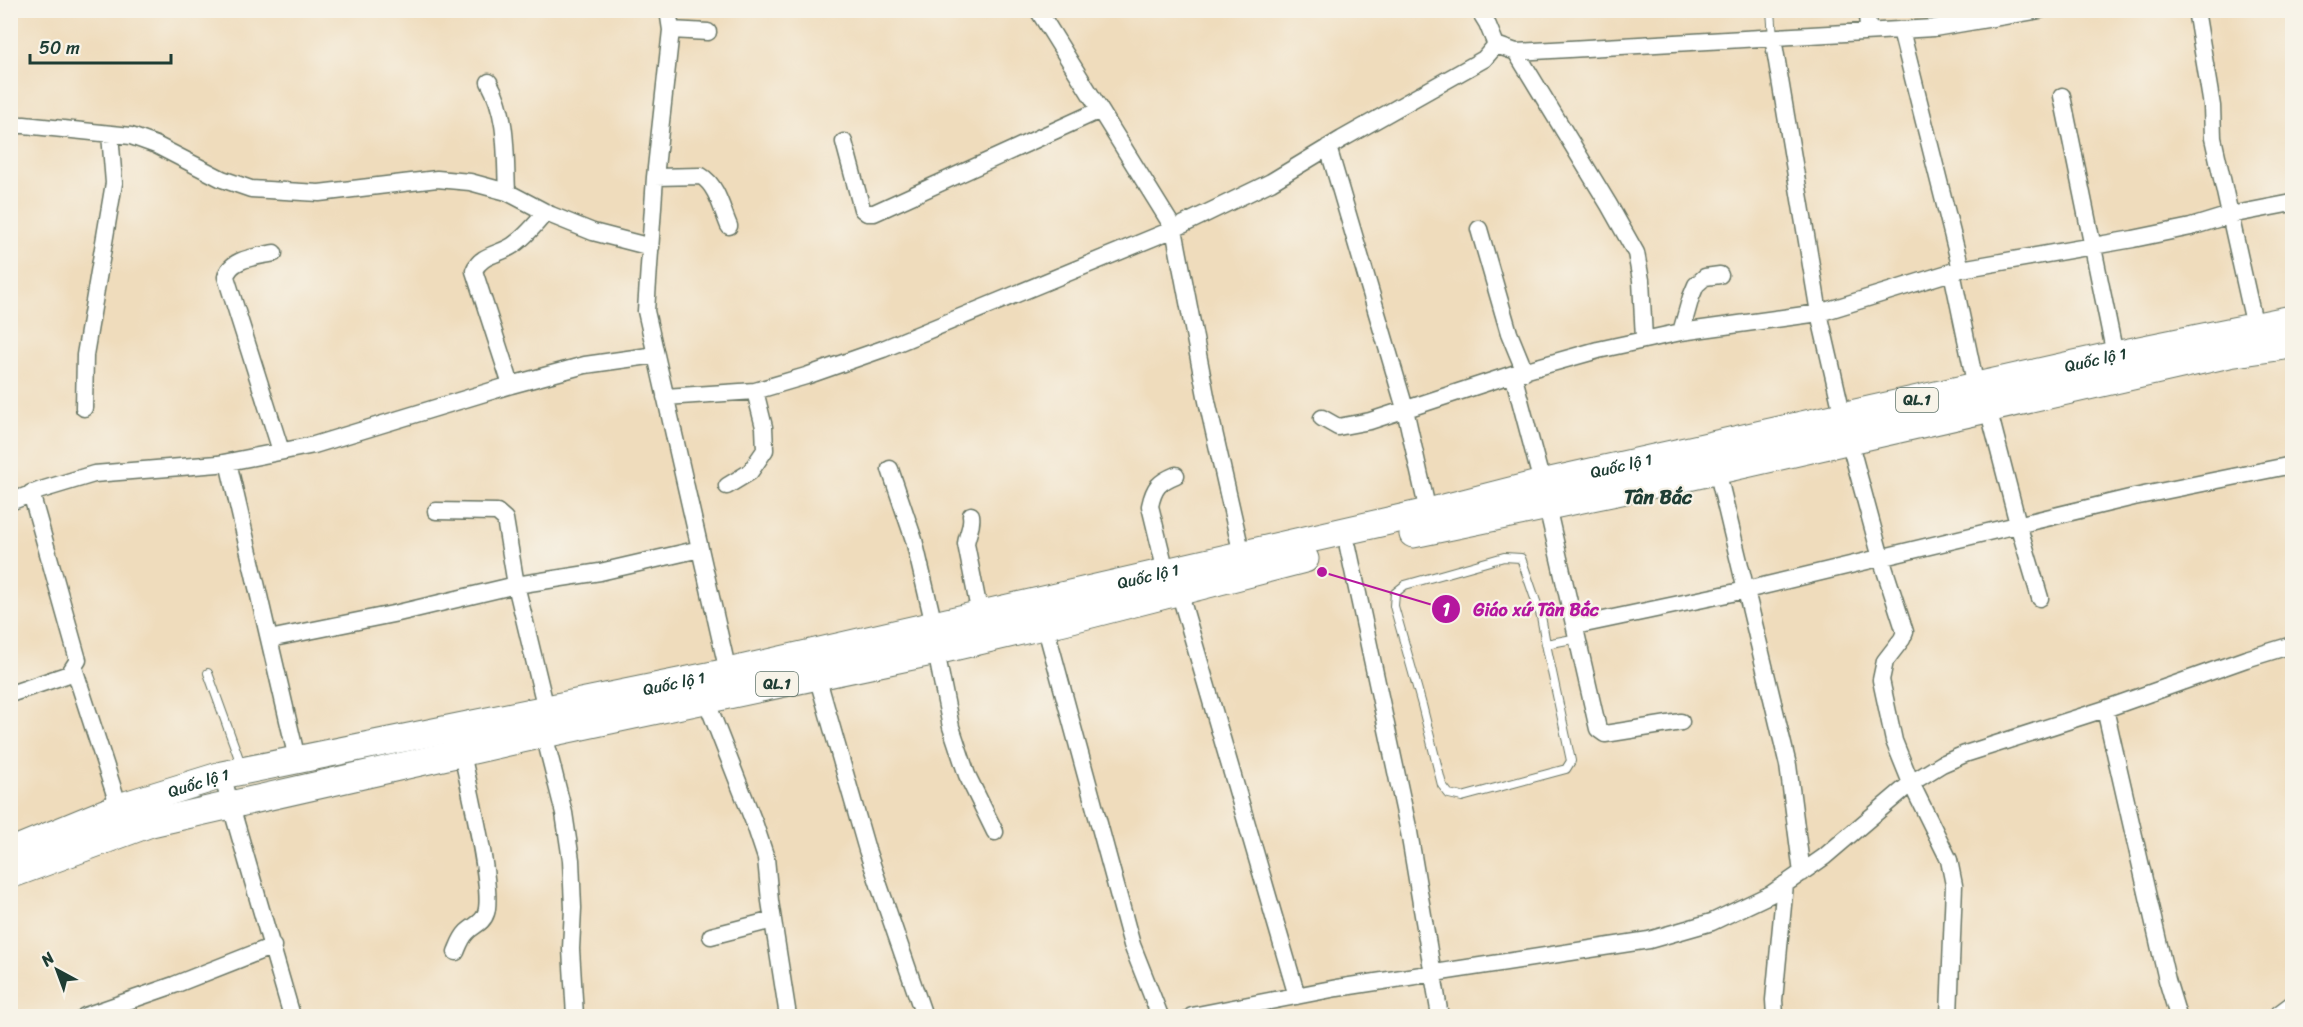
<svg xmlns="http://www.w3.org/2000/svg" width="2303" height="1027" viewBox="0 0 2303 1027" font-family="Sriracha,sans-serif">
	<rect width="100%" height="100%" fill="#f7f3e8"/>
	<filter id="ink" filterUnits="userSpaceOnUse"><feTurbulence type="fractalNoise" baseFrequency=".0167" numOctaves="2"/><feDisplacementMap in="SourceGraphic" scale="12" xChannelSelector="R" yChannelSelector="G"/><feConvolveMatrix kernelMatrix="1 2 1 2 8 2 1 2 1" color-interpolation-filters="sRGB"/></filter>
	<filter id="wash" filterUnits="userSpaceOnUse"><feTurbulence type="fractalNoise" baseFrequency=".008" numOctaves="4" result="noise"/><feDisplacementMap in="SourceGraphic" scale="24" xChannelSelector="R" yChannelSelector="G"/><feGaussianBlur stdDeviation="1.35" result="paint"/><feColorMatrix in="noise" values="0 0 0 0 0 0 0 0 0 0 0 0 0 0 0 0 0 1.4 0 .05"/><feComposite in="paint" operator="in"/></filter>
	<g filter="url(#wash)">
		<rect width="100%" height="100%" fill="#efdcbc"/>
	</g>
	<g filter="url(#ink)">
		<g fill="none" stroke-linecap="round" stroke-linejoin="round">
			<defs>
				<path id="service" d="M1771 10 1773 38
					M1546 644 1571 761 1566 769 1462 797 1449 794 1442 785 1422 705 1394 606 1395 593 1405 585 1504 557 1521 558 1541 616 1546 644 1578 638
					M208 673 242 767"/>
				<path id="minor" d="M668 10 671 30 655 177 646 311 728 672
					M1038 10 1174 229 1207 401 1242 555
					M1867 10 1868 31
					M2196 10 2212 106 2213 138 2255 327
					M671 30 708 32
					M1901 30 1961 269
					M1773 38 1819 313 1843 417
					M1496 45 1516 52 1934 28 2040 10
					M1516 52 1609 205 1636 253 1641 280 1644 339
					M489 82C508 117 505 152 507 192
					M2062 96 2115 355
					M10 125H24L131 136 156 145 222 179 251 189 319 193 437 179 470 182 507 192 551 215 593 232 651 247
					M844 142 862 209 867 213H874L1100 110
					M1328 147 1404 405 1428 512
					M655 177 701 176C717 185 722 210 729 226
					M1479 229 1509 333 1525 372
					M274 253C257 257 230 258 226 277L281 451
					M1952 272 1976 387
					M1681 332 1691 297 1696 285 1705 277 1720 275
					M1513 374 1542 483
					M511 385 474 271C481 253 502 255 516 243 527 235 537 223 546 212
					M665 397 755 391 806 376 883 349 1174 229 1271 182 1342 139 1484 59 1496 45 1487 23 1479 10
					M84 408 85 355 114 183 110 134
					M1988 408 2018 524 2040 598
					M1322 418 1338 427 1370 421 1513 374 1598 350 1681 332 1819 313 1961 269 2133 239 2191 227 2230 215 2292 203
					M1849 440 1881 558 1905 632 1902 639 1885 661 1881 680 1894 741 1911 783 1949 860 1954 885 1949 1016
					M228 462 269 639
					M890 469 914 540 934 625
					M1717 470 1788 765 1802 873
					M727 486 750 472 765 450 764 427 755 391
					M10 502 41 490 94 474 218 464 314 445 511 385 585 365 656 355
					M1547 506 1598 729 1605 734 1681 722
					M436 511 497 512 505 519 516 585 546 709
					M971 515C973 527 967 533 966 544L980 615
					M1348 547 1409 832 1440 1016
					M1166 572 1150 506C1154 487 1159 482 1176 475
					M1179 591 1297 996
					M1045 625 1132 945 1160 1016
					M1575 626 1746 590 2134 497 2292 465
					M936 651 951 727 967 775 995 832
					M74 668 119 807
					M817 676 867 850 924 1016
					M10 694 69 674 78 660 31 493
					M706 700 755 825 766 858 770 901 788 1016
					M2105 709 2167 980 2178 1016
					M544 734 564 813 571 860 573 908 571 949 575 1016
					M297 759 269 639 398 613 516 585 600 572 700 549
					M222 775 292 1016
					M711 936 773 920
					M456 952C459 945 461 938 467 932 474 925 483 923 486 913 494 889 468 783 462 753
					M85 1016 174 985 273 946
					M1192 1016 1337 988 1649 940 1712 922 1771 894 1824 857 1911 783 1942 764 1965 754 2105 709 2246 659 2292 645
					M1775 1016 1774 1000 1785 884
					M2276 1016 2292 1004"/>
				<g id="trunk">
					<path d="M1413 534 1684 478 2229 354 2292 345"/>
					<path id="s1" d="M10 852 119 807 222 775 728 672 1428 512 1542 483 2115 355 2292 319"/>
					<path d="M10 875 151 823 544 734 936 651 1064 621 1305 559"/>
				</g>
			</defs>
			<!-- service casing -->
			<use href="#service" stroke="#687564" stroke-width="10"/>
			<!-- minor casing -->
			<use href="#minor" stroke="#687564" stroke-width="19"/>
			<!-- trunk casing -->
			<use href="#trunk" stroke="#687564" stroke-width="29"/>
			<!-- service -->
			<use href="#service" stroke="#fff" stroke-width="8"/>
			<!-- minor -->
			<use href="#minor" stroke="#fff" stroke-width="16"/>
			<!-- trunk -->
			<use href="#trunk" stroke="#fff" stroke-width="27"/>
		</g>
	</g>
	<g text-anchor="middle" stroke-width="4.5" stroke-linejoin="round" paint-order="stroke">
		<!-- shield labels -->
		<g fill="#f7f3e8" stroke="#60746a" stroke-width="1.5">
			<rect x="1896" y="388" width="42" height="24" rx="4.5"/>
			<rect x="756" y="672" width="42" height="24" rx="4.5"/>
		</g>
		<g font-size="15" font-weight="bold" fill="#1f3d34">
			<text x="1917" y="405">QL.1</text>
			<text x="777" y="689">QL.1</text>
		</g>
		<!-- street labels -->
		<g font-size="16" fill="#1f3d34" stroke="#f7f3e8">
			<text dy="6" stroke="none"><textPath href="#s1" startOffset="2145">Quốc lộ 1</textPath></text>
			<text dy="6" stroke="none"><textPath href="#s1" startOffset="1659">Quốc lộ 1</textPath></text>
			<text dy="6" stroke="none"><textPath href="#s1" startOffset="1173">Quốc lộ 1</textPath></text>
			<text dy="6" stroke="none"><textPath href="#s1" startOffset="687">Quốc lộ 1</textPath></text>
			<text dy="6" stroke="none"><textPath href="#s1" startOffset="201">Quốc lộ 1</textPath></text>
		</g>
		<!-- quarter labels -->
		<g font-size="20" font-weight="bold" fill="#1f3d34" stroke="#f7f3e8">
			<text x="1658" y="504">Tân Bắc</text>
		</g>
	</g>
	<!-- callouts -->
	<path fill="none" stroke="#b5179e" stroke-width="2" d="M1322 572L1446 609"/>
	<g fill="#b5179e" stroke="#f7f3e8" stroke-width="2">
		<circle cx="1322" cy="572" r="6"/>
		<circle cx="1446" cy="609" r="15"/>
	</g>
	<g font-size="18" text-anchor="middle" font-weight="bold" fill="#fff">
		<text x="1446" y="616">1</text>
	</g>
	<g font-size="18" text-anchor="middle" font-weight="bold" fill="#b5179e" stroke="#f7f3e8" stroke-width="4.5" stroke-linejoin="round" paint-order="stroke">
		<text x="1536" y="616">Giáo xứ Tân Bắc</text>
	</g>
	<!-- margin -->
	<rect width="2303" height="1027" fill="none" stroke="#f7f3e8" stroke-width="36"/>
	<!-- north arrow -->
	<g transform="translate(57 970) rotate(319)" stroke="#f7f3e8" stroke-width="4.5" paint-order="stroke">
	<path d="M0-4.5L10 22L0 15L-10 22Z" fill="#1f3d34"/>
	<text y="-9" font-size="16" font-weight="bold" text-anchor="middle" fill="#1f3d34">N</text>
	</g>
	<!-- scale -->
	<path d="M30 54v9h141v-9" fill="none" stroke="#1f3d34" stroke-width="3"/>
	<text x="39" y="54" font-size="18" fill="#1f3d34" stroke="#f7f3e8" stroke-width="4.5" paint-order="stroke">50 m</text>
</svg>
